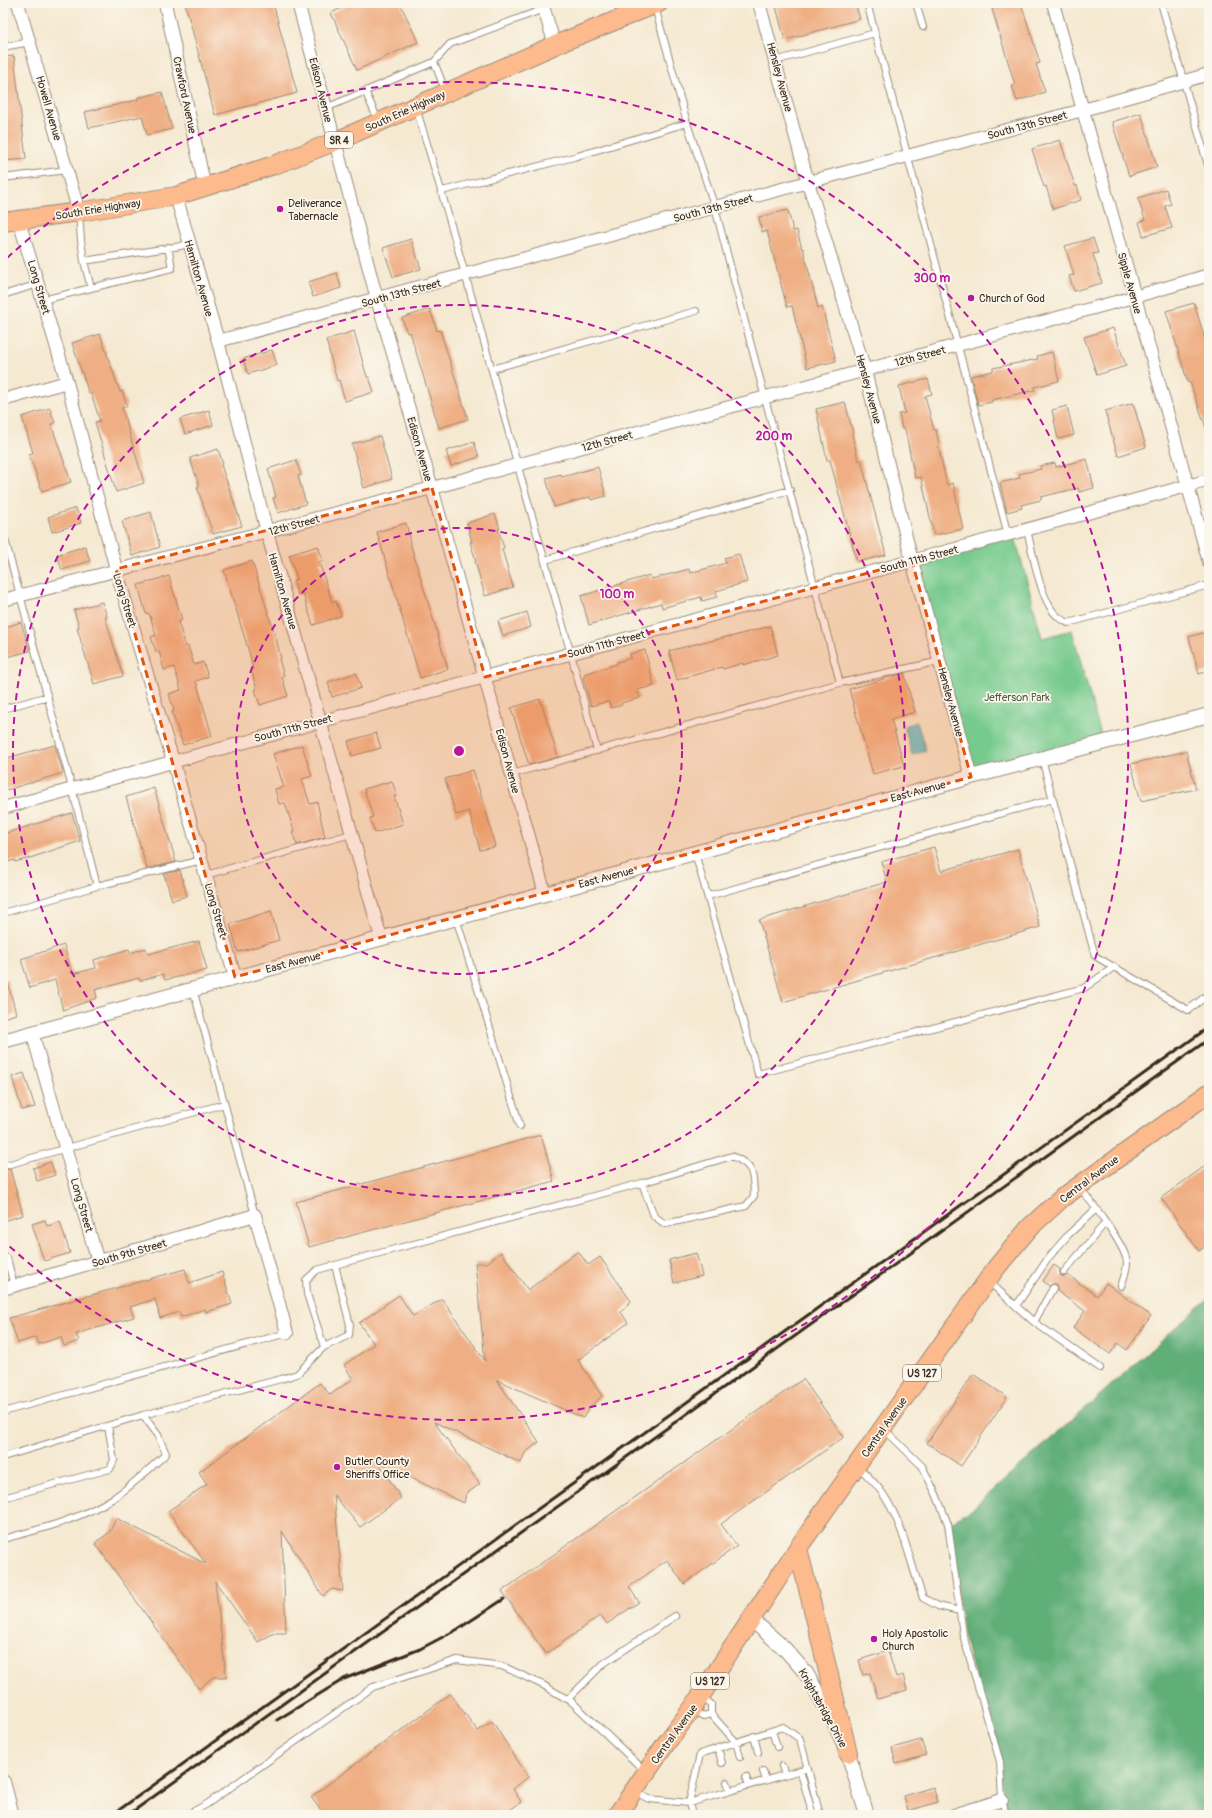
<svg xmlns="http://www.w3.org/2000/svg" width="1212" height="1818" viewBox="0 0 1212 1818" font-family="Pangolin,sans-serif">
	<rect width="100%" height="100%" fill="#fbf7ec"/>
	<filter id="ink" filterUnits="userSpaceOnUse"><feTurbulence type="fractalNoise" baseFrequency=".025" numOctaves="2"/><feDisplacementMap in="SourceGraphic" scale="8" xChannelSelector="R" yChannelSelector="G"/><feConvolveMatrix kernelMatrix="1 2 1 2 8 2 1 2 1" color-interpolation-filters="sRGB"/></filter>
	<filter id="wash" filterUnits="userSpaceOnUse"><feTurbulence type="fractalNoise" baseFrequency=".012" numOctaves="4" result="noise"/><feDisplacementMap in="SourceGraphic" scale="16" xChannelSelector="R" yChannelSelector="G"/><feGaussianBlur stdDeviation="0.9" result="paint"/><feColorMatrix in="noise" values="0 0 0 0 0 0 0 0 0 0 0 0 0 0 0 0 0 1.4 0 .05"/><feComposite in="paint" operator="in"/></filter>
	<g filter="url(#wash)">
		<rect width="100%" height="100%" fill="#f5e9d2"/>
		<!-- green -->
		<path fill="#76ca8d" stroke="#587a56" d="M1014 533 1042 638 1072 630 1103 743 971 777 912 561Z"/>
		<!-- forest -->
		<path fill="#60ae78" stroke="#4e6c4b" d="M1209 1298V1815H1006L1000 1762 963 1635 948 1524 972 1509Z"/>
		<!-- water -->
		<path fill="#4fbacb" stroke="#457274" d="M917 722 926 751 912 755 904 726Z"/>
		<g id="blocks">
			<!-- building -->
			<path fill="#efae83" d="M185 3H273L297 93 215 115Z
				M353 3H400L418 42 357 70 331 13Z
				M775 3H855L860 19 785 40Z
				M1012 3H1021L1040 63 1036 64 1045 92 1017 101 1012 86 1015 85 992 9Z
				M14 56 26 159 3 161V57Z
				M162 92 172 129 147 135 142 116 89 128 85 112 138 100 137 98Z
				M1141 113 1157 167 1129 176 1112 122Z
				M1060 140 1075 186 1077 185 1081 200 1053 209 1046 186 1044 187 1032 149Z
				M1166 189 1171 204 1165 206 1172 228 1143 236 1139 222 1145 220 1138 198Z
				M788 210 793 231 797 230 802 249 803 248 818 308 822 307 836 361 807 368 792 306 787 307 767 231 762 232 759 217Z
				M1093 238 1098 253 1093 254 1102 283 1074 291 1069 276 1074 275 1065 246Z
				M411 239 421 269 393 277 383 248Z
				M337 273 341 288 313 297 308 282Z
				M1194 303 1209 352V431H1207L1190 382 1188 383 1166 311Z
				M430 309 437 331 440 330 468 419 439 428 410 332 407 333 402 318Z
				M1113 328 1126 366 1097 375 1084 337Z
				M354 331 367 377H369L374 392 345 401 339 380 337 381 326 340Z
				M100 334 120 392 122 391 127 406 122 408 144 483 116 492 95 422 100 421 91 393 89 394 72 343Z
				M272 350 277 365 248 374 243 359Z
				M1052 352 1059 381 1034 387 1035 390 992 400V402L978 405 971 376 993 371V368L1038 359 1037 356Z
				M928 379 932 394 925 396 934 430H936L939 445H938L947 485 953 483 963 529 934 535 921 477 915 478 905 429H902L899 414 905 413 899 386Z
				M845 402 853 433 852 434 858 460H861L886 555 857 562 830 460H827L816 409Z
				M1133 403 1146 447 1118 456 1105 411Z
				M1067 406 1074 435 1058 439 1052 410Z
				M50 408 55 423 51 424 71 482 42 491 29 454 33 453 22 417Z
				M209 410 213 425 185 434 180 419Z
				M380 436 392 479 364 488 352 444Z
				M474 442 479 457 451 466 446 451Z
				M218 449 223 464 221 465 242 526 213 534 197 487 199 486 190 458Z
				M1087 459 1094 488 1079 492 1078 488 1041 497V500L1021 505 1022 508 1007 512 1000 483 1020 478 1019 474 1041 469 1040 466 1055 463 1056 467Z
				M296 460 301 475 298 476 306 504 278 513 273 498 276 497 268 469Z
				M598 467 606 496 591 500 590 497 554 507 546 478 561 474 562 477Z
				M76 508 81 523 52 532 48 517Z
				M151 512 160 547 132 556 122 521Z
				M495 514 500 529H498L504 548 502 549 513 587 485 596 475 561H476L470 542H472L467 523Z
				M406 523 410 538 409 539 448 669 420 678 377 532Z
				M85 546 90 561 62 570 57 555Z
				M318 546 323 561 319 562 332 602 336 601 341 616 313 625 303 594 298 595 293 580 297 579 289 555Z
				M739 554 747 582 716 591 717 597 702 601 701 597 662 608 661 603 589 625 581 596 650 575 652 579 689 569 690 573 726 563 724 558Z
				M252 561 276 638 281 659H279L284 676 282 677 288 696 260 705 255 690 257 689 251 670 253 669 249 652 224 570Z
				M169 576 182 620 178 622 186 647 188 646 194 665 203 662 208 677 196 681 212 736 183 745 172 712 174 711 169 694 181 690 174 667 164 670 159 651 156 652 151 637 156 635 149 613 146 614 138 585Z
				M102 602 107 617H105L123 676 94 684 77 628 79 627 74 610Z
				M527 612 531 627 503 636 498 621Z
				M21 622 30 651 3 658V628Z
				M770 626 778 655 743 665V663L723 669 722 667 677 680 669 651 707 641V642L730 636V637Z
				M1206 632 1209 645V671L1199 674 1189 637Z
				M645 650 654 686 637 690 640 698 621 703 622 705 611 708 609 702H606L591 706 583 677H585L584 674 617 664V662L631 658 630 654Z
				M356 673 361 688 332 697 328 682Z
				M904 673 915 712 891 719 904 766 873 774 849 689Z
				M540 699 558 757 529 765 511 708Z
				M376 733 381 748 352 756 348 741Z
				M55 745 63 773 3 791V759Z
				M302 745 312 776 302 779 310 804 317 802 325 837 297 845 292 832 294 831 285 803 279 804 275 789 284 787 273 754Z
				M1186 751 1196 789 1141 801 1131 764Z
				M473 770 485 807 495 847 480 850 469 811 456 815 445 779Z
				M392 781 397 796H394L403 824 375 833 370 818 373 817 364 789Z
				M154 788 176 862 147 869 126 797Z
				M72 813 80 841 33 857 15 862V860L3 863V834Z
				M934 847 941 871 1018 849 1040 927 783 1002 759 920 887 882 881 862Z
				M180 870 187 896 172 900 164 874Z
				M271 911 279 940 238 952 230 924Z
				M199 941 207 970 165 980 163 974 140 981 139 978 95 990 97 998 63 1010 55 980 30 988 21 959 64 945 72 974 96 968 94 960 129 949 130 953 146 948 148 954Z
				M7 979 16 1014 3 1018V980Z
				M24 1073 35 1107 22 1110 12 1077Z
				M541 1135 554 1181 309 1247 296 1202Z
				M51 1162 55 1175 37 1181 33 1168Z
				M1209 1163V1244L1199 1251 1161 1198Z
				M10 1169 23 1215 3 1221V1170Z
				M45 1220 47 1226 60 1222 70 1253 44 1261 32 1224Z
				M578 1251 588 1265 600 1257 631 1301 621 1312 628 1323 578 1360 602 1396 590 1407 583 1418 497 1380 539 1442 525 1453 521 1463 434 1422 480 1484 466 1494 464 1503 378 1462 401 1498 360 1527 334 1495 343 1591 332 1589 323 1596 282 1531 286 1633H274L258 1642 215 1581 226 1677H213L199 1689 95 1543 110 1532 116 1518 206 1564 168 1511 207 1484 199 1472 320 1383 330 1395 353 1379 344 1365 374 1344 359 1323 399 1295 413 1316 442 1299 485 1361 475 1263H487L501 1252 528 1290Z
				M696 1253 702 1276 674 1283 669 1260Z
				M1054 1265 1060 1269V1273L1061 1276H1065L1068 1275 1097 1296 1106 1283 1151 1316 1127 1350 1118 1343 1110 1354 1073 1328 1085 1311 1057 1291V1288L1056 1284H1053L1049 1286 1043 1281Z
				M185 1269 189 1283 222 1272 232 1304 206 1312 205 1309 181 1317 179 1312 160 1318 155 1299 130 1307 134 1317 76 1334 79 1341 64 1346 61 1337 39 1344 36 1337 18 1343 9 1318Z
				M973 1374 1007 1397 961 1466 927 1443Z
				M803 1379 844 1437 721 1524 737 1546 684 1584 667 1560 629 1587 639 1602 607 1624 601 1615 546 1654 502 1591Z
				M888 1651 896 1677 903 1675 907 1690 878 1699 870 1673 863 1675 859 1660Z
				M450 1694 478 1731 492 1721 528 1777 513 1789 521 1802 503 1815H324L311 1797Z
				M921 1740 926 1755 896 1764 892 1748Z
				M933 1787 938 1802 908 1811 904 1796Z"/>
		</g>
	</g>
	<g filter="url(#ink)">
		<use href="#blocks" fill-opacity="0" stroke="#988a78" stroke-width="1"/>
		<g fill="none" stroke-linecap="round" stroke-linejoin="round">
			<defs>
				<path id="service" d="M867 3 1008 535
					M916 3 923 27
					M1161 3 1209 169
					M655 7 687 123 715 208 840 683
					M3 47 30 42
					M775 61 875 33
					M434 62 450 44 544 9
					M365 91 378 120
					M326 108 434 62 446 92
					M416 108C453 226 485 344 517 463 544 559 572 654 597 751
					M3 178 67 170
					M442 191 574 157 687 123
					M79 214 81 240 84 261 181 246 189 243
					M91 288 172 268 168 247
					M3 295 38 284
					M43 300 91 288 84 261
					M492 369 696 311
					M1027 530C1033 554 1038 586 1050 607 1054 615 1061 619 1068 623L1209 585
					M3 532 72 788 97 886
					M545 560 790 490
					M3 709 48 696
					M1042 759 1095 956 1188 1010 1209 994
					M512 774 840 683 940 661
					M695 853 758 1074 1084 988 1114 967
					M206 875 351 834
					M708 896 1053 799
					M3 913 97 886 202 860
					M456 918 520 1126
					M193 989 255 1215
					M3 1166 224 1104
					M1079 1187C1091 1201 1125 1245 1127 1262 1127 1270 1124 1278 1121 1286
					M3 1256 7 1258 14 1286
					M335 1265 642 1183 654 1216 665 1224 746 1206 754 1196C753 1174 755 1166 732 1156L642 1183
					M1064 1272 1106 1222
					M988 1281 1034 1322 1100 1368
					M1016 1306 1049 1257 1069 1234 1096 1209
					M1034 1322 1053 1288
					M3 1412 287 1333
					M884 1429 922 1466 936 1494 948 1524 963 1635 1000 1762 1002 1800 1006 1815
					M3 1457 143 1415 281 1379 297 1374 324 1347 349 1335 350 1325 335 1265 317 1270 306 1280 307 1294 324 1347
					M858 1466C866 1475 877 1484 883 1494 904 1525 910 1563 923 1598L938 1606 960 1611
					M3 1498 110 1469 114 1460 108 1426
					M3 1539C41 1529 78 1520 112 1499 131 1487 149 1469 166 1454L158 1435 143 1415
					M701 1698 711 1704V1714L736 1742 740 1757
					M568 1699 603 1664 675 1616
					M693 1710 703 1716 711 1714
					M772 1731 777 1747
					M754 1736 758 1752
					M718 1748 722 1763
					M782 1766 785 1775
					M800 1770 813 1815
					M763 1771 766 1780
					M746 1777 749 1785
					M727 1782 730 1791
					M635 1792 649 1799 689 1803 808 1768
					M187 1815 207 1804 373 1687 457 1660 502 1666 543 1685 572 1702 645 1771
					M692 1815 689 1803 700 1754 783 1727 800 1739 820 1815"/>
				<path id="minor" d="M18 3 79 212
					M165 3 205 188
					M298 3 377 299 432 488 545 894
					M542 3 555 45
					M759 3 808 182 865 371 912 561 971 777
					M1053 3 1209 562
					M176 196 218 341 267 532 381 938
					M19 221 67 382 116 569 173 761 235 977
					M218 341 808 182 1083 110 1209 74
					M3 400 67 382
					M3 600 432 488 1134 297 1209 275
					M3 808 1209 480
					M32 1032 98 1262
					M3 1289 255 1215 287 1333
					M954 1815 1002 1800"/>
				<path id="tertiary" d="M3 1041 545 894 971 777 1209 715
					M751 1619 784 1648 806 1673 832 1718 848 1753 867 1815
					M3 1782 12 1815"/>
				<path id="primary" d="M3 222 79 212 176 196 274 165 334 142 555 45 659 3
					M798 1548 848 1753
					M617 1815 667 1742 692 1709 798 1548 996 1268 1030 1227 1062 1198 1209 1093"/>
			</defs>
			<!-- service casing -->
			<use href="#service" stroke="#988a78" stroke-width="8"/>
			<!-- minor casing -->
			<use href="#minor" stroke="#988a78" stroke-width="14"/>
			<!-- tertiary casing -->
			<use href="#tertiary" stroke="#988a78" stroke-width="16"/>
			<!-- primary casing -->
			<use href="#primary" stroke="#988a78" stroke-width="20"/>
			<!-- service -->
			<use href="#service" stroke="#fff" stroke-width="6"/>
			<!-- minor -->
			<use href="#minor" stroke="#fff" stroke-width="12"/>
			<!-- tertiary -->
			<use href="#tertiary" stroke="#fff" stroke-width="14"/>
			<!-- primary -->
			<use href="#primary" stroke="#fcba8d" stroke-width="18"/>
			<!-- rail -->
			<path stroke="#3b2a1e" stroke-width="3" d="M277 1720 344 1679 420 1649 458 1629 504 1599
				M112 1815 1209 1027
				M128 1815 1209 1039"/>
		</g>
	</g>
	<!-- marked area -->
	<path fill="#df570d" fill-opacity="0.2" stroke="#df570d" stroke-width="3" stroke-dasharray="8 5" stroke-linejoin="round" d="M432 488 485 677 912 561 971 777 235 977 116 569Z"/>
	<!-- distance rings -->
	<g fill="none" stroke="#b5179e" stroke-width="2" stroke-dasharray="7 5">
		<circle cx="459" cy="751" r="223"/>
		<circle cx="459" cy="751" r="446"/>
		<path d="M7 258A669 669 0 1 1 7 1244"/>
	</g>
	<!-- markers -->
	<g fill="#b5179e" stroke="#fbf7ec" stroke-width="1.5">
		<circle cx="280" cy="209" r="4"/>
		<circle cx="971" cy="298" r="4"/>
		<circle cx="337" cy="1467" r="4"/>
		<circle cx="874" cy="1639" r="4"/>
	</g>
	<g text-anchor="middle" stroke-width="3.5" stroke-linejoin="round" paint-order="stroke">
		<!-- shield labels -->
		<g fill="#fbf7ec" stroke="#75685c" stroke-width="1">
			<rect x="325" y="132" width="28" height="16" rx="3"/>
			<rect x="903" y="1365" width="38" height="16" rx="3"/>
			<rect x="691" y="1673" width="38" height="16" rx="3"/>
		</g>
		<g font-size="10" font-weight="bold" fill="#3b2a1e">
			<text x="339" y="144">SR 4</text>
			<text x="922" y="1377">US 127</text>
			<text x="710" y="1685">US 127</text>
		</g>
		<!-- street labels -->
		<g font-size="11" fill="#3b2a1e" stroke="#fbf7ec">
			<text transform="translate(780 77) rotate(75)" y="4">Hensley Avenue</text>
			<text transform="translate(321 90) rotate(76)" y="4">Edison Avenue</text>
			<text transform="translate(185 95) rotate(78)" y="4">Crawford Avenue</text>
			<text transform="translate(49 108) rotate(74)" y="4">Howell Avenue</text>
			<text transform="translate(405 111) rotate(-24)" y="4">South Erie Highway</text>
			<text transform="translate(1027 125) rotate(-15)" y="4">South 13th Street</text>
			<text transform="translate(713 208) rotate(-15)" y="4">South 13th Street</text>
			<text transform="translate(98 209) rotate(-9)" y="4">South Erie Highway</text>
			<text transform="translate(199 278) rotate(74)" y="4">Hamilton Avenue</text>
			<text transform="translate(1130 283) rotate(74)" y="4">Sipple Avenue</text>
			<text transform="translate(39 287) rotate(74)" y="4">Long Street</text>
			<text transform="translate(401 293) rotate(-15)" y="4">South 13th Street</text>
			<text transform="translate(920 356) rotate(-15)" y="4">12th Street</text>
			<text transform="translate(869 389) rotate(75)" y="4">Hensley Avenue</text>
			<text transform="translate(607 441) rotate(-15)" y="4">12th Street</text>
			<text transform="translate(420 449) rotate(74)" y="4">Edison Avenue</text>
			<text transform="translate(294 525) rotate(-15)" y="4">12th Street</text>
			<text transform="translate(919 559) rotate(-15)" y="4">South 11th Street</text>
			<text transform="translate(283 591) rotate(74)" y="4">Hamilton Avenue</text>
			<text transform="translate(125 600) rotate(73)" y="4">Long Street</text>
			<text transform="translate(606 644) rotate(-15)" y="4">South 11th Street</text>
			<text transform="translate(951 702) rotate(75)" y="4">Hensley Avenue</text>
			<text transform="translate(293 728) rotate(-15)" y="4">South 11th Street</text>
			<text transform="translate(508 761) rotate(75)" y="4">Edison Avenue</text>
			<text transform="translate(918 791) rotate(-15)" y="4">East Avenue</text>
			<text transform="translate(606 877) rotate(-15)" y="4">East Avenue</text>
			<text transform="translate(216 910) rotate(74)" y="4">Long Street</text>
			<text transform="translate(293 962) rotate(-15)" y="4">East Avenue</text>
			<text transform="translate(1089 1179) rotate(-37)" y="4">Central Avenue</text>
			<text transform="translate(82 1205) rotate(74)" y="4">Long Street</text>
			<text transform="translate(129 1253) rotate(-16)" y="4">South 9th Street</text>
			<text transform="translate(884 1427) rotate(-55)" y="4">Central Avenue</text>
			<text transform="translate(823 1708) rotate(61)" y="4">Knightsbridge Drive</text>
			<text transform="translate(674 1734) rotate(-54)" y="4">Central Avenue</text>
		</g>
		<!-- poi labels -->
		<g font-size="11" fill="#3b2a1e" stroke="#fbf7ec" text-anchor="start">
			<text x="288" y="207">Deliverance<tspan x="288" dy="13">Tabernacle</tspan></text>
			<text x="979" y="302">Church of God</text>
			<text x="345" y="1465">Butler County<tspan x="345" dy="13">Sheriffs Office</tspan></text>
			<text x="882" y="1637">Holy Apostolic<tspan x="882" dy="13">Church</tspan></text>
		</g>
		<!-- park labels -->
		<g font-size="11" fill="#4d5a3f" stroke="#fbf7ec">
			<text x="1017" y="701">Jefferson Park</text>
		</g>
	</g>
	<circle cx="459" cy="751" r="6" fill="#b5179e" stroke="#fbf7ec" stroke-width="2"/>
	<g font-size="12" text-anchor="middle" font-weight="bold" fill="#b5179e" stroke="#fbf7ec" stroke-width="3.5" stroke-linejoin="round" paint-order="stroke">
		<text x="932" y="282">300 m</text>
		<text x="774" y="440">200 m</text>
		<text x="617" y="598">100 m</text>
	</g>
	<!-- margin -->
	<rect width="1212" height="1818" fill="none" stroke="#fbf7ec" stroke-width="16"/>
</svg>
